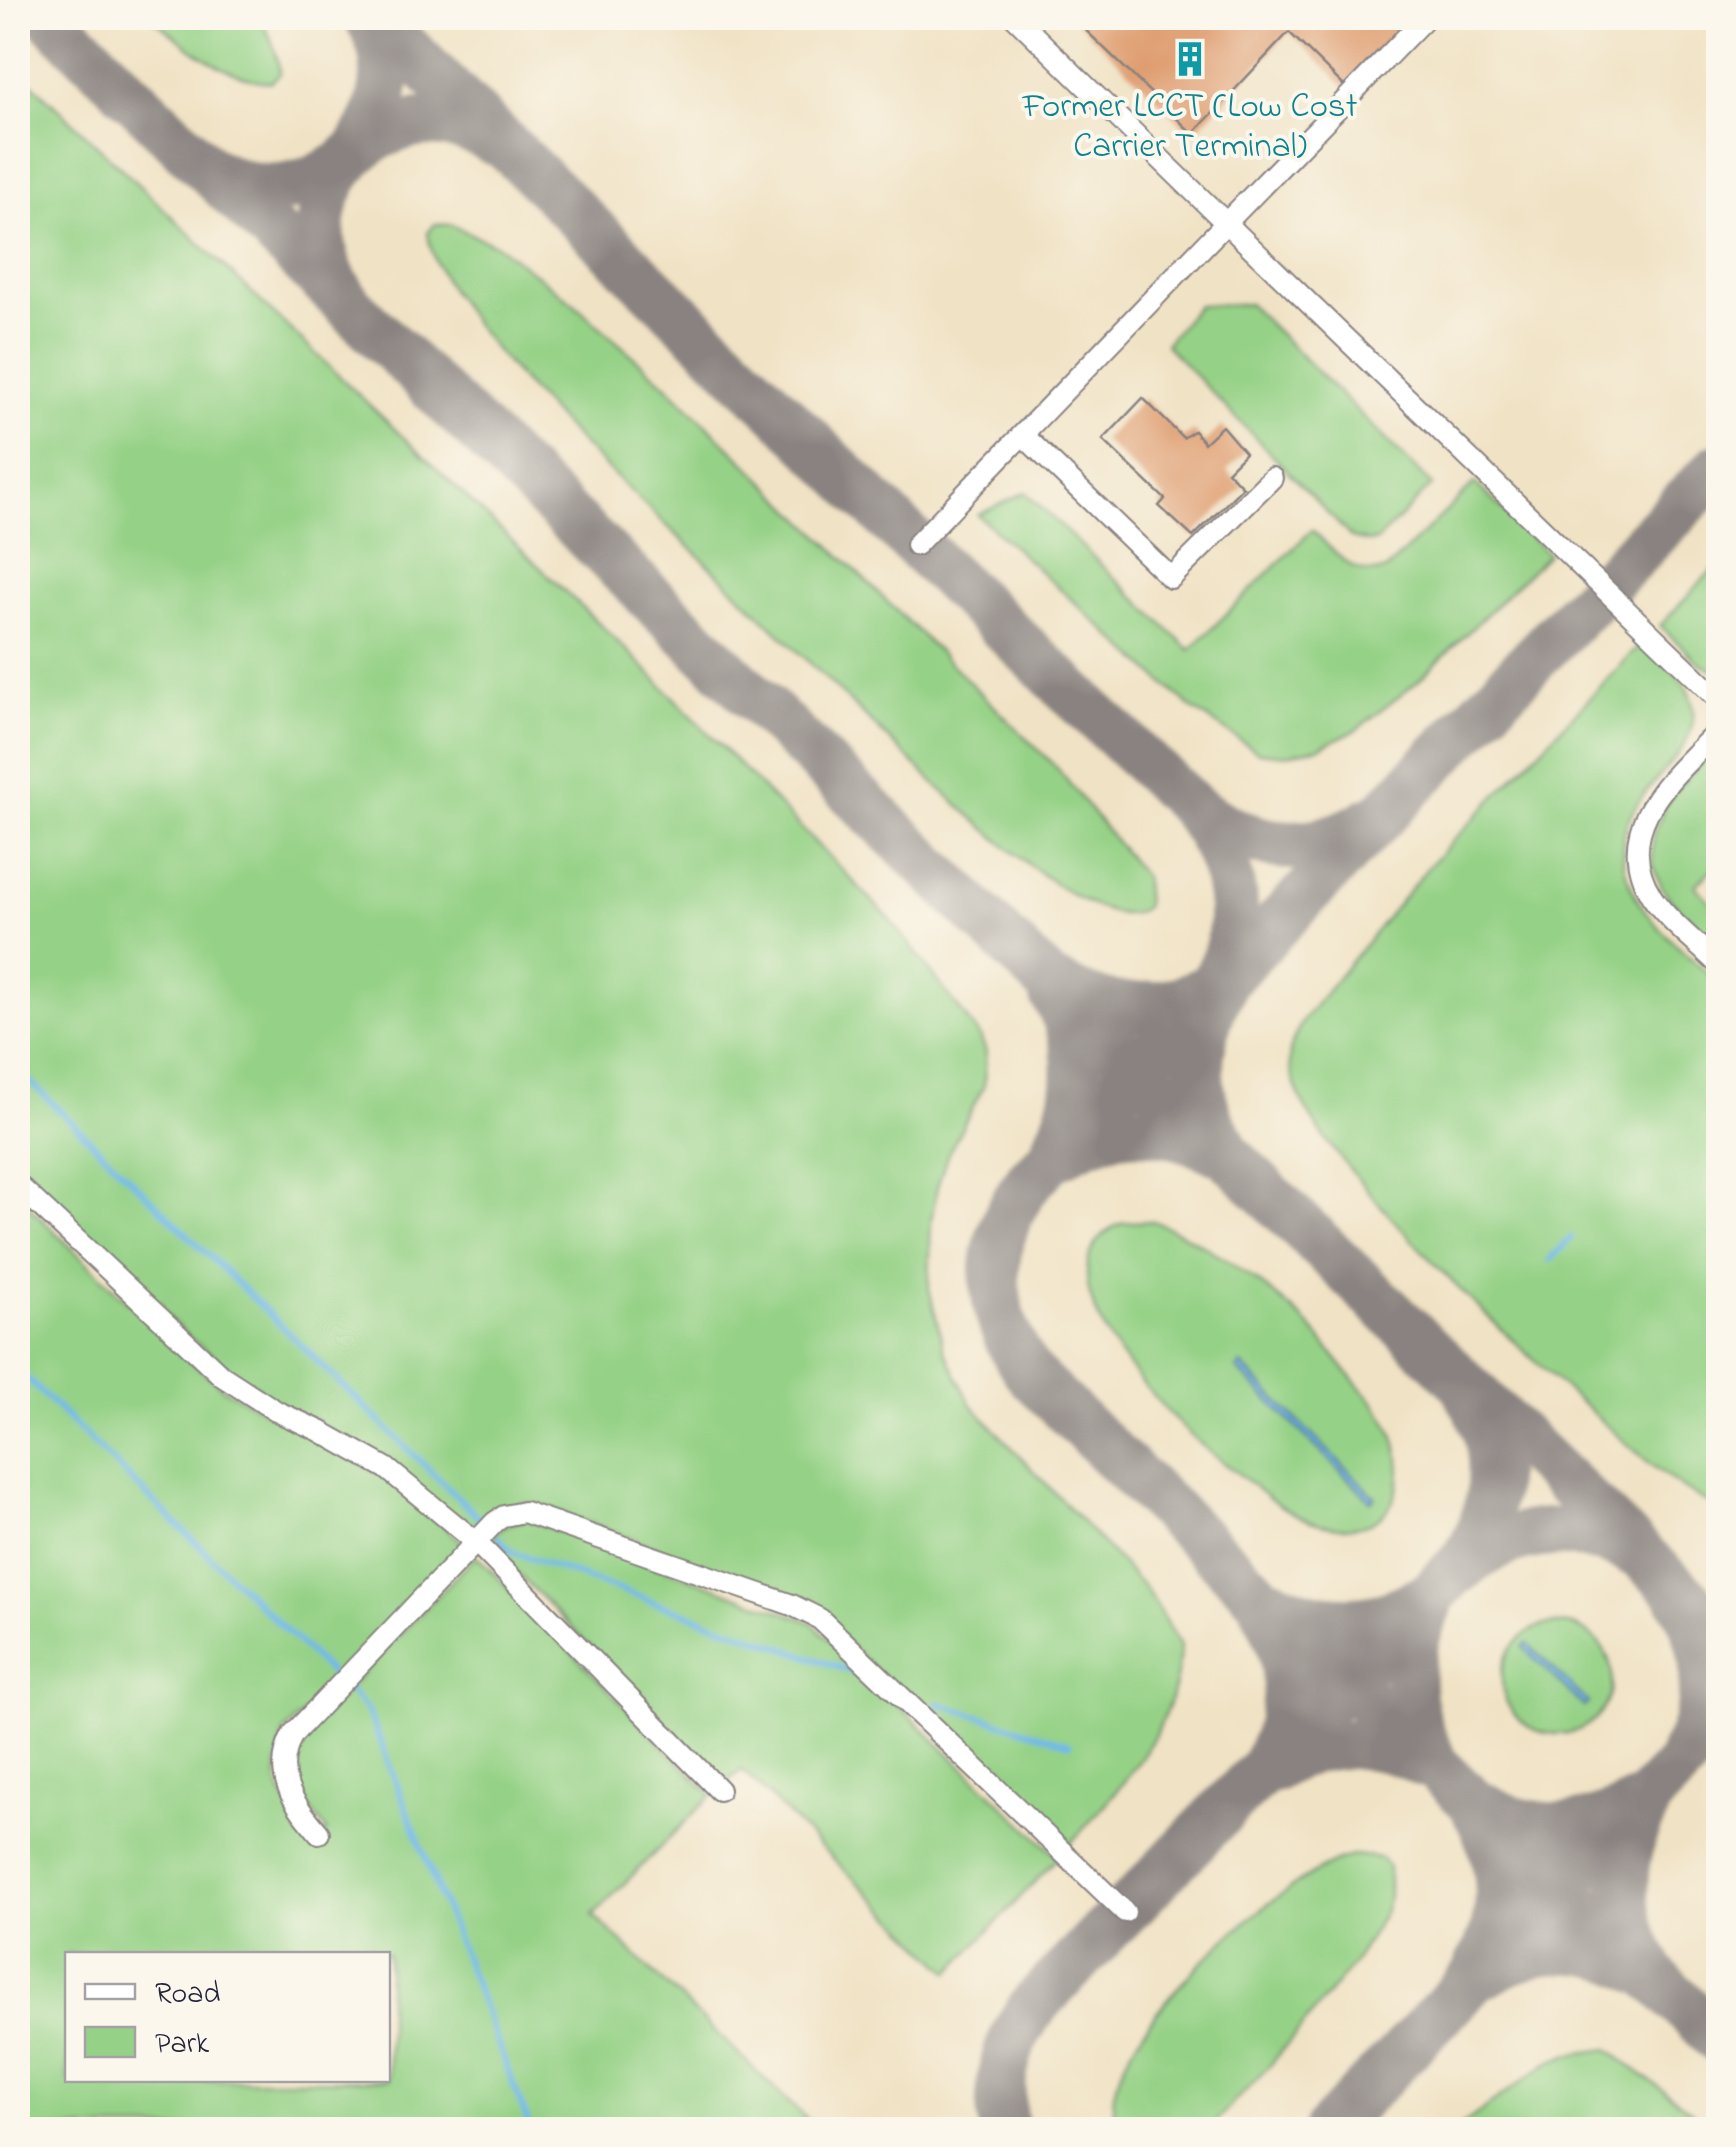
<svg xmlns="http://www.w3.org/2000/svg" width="1736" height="2147" viewBox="0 0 1736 2147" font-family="'Indie Flower',sans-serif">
	<rect width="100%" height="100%" fill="#fbf7ec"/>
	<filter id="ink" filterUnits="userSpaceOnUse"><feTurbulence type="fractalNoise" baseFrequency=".01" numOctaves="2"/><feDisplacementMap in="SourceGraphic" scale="20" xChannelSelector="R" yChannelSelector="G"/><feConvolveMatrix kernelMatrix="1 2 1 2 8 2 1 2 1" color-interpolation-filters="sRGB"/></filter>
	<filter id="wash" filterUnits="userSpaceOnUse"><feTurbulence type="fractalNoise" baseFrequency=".0048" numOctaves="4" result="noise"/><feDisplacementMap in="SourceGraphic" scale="40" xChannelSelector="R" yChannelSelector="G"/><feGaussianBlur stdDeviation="2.25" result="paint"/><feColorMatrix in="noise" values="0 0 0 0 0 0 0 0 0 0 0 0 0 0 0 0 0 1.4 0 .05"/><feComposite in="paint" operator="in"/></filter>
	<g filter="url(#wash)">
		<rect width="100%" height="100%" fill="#f0e2c4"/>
		<!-- green -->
		<path fill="#95d186" stroke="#5c7a60" stroke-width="2.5" fill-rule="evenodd" d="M152 18H260C271 36 278 53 280 74L271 82C227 80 185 45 152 18Z
			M18 70 633 656 890 919 980 1036 986 1052 984 1086 947 1156 937 1187 931 1222 929 1288 944 1349 971 1404 1147 1591 1180 1645C1179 1728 1120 1788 1068 1846L800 1600 539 1505 525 1503 472 1527 251 1386 189 1337 18 1173Z
			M435 224 451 225 500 247 572 302 666 385 1057 768 1144 877 1146 906C1107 948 968 813 936 785 863 714 789 643 716 572 651 509 432 316 428 232Z
			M1249 304 1432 485 1377 541 1368 542 1352 538 1165 344 1198 305Z
			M1475 483 1548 554 1416 683 1356 730 1320 747 1286 755 1258 752 1190 707 978 515 1025 492 1190 650 1312 530C1333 549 1354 581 1386 570Z
			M1718 564V672L1699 663 1660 626Z
			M1643 642C1657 656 1676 670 1686 687 1728 767 1575 790 1638 900 1657 932 1692 958 1718 983V1508C1667 1485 1610 1428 1568 1391 1492 1322 1418 1252 1353 1173 1330 1145 1302 1112 1292 1076 1285 1054 1293 1038 1304 1019L1429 866Z
			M1718 750V863L1695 886 1718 910V947C1702 930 1682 915 1668 896 1627 841 1674 784 1718 750Z
			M18 1196 175 1348 224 1389 385 1476 466 1545 284 1733C267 1786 283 1801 317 1840L327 1831C303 1799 282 1784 298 1741L476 1555 712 1795 593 1915 817 2129H18ZM68 1954H388V2080H68Z
			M1153 1221C1200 1239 1261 1281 1299 1316 1317 1332 1332 1354 1348 1373 1362 1389 1380 1407 1390 1427 1413 1478 1397 1537 1330 1526 1300 1522 1273 1502 1251 1484 1228 1465 1201 1447 1181 1426 1144 1387 1063 1302 1094 1246 1099 1237 1113 1226 1123 1223 1132 1221 1144 1222 1153 1221ZM1241 1365 1374 1497 1371 1501 1238 1369Z
			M527 1519 811 1622 1058 1857 950 1972 742 1770 725 1784 491 1546C492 1527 511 1523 527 1519Z
			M1502 1679a55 55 0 1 1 110 0a55 55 0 1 1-110 0Z
			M1355 1855 1381 1858 1389 1867V1896L1384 1913 1354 1963 1272 2063 1208 2129H1120C1116 2119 1112 2111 1113 2100 1121 2021 1281 1874 1355 1855Z
			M1608 2049 1715 2129H1456L1549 2062 1567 2055Z"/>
		<!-- water -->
		<path fill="#72b9e9" stroke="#4a6e92" stroke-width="2.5" d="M1241 1365 1375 1497 1371 1501 1237 1369Z
			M1527 1643 1588 1703 1584 1707 1523 1647Z"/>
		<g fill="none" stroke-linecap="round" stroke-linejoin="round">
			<!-- stream -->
			<path stroke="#72b9e9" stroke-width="6" d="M18 1070 481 1520
				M1550 1260 1571 1238
				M18 1370 330 1673
				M499 1538 512 1552 852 1672
				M349 1690 367 1710 375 1728 531 2130
				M937 1703 1069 1744"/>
			<!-- taxiway -->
			<path stroke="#898280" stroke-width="50" d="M51 18 1718 1629
				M375 18 916 545 1190 805C1247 849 1308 860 1371 821
				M359 148C386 108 396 61 369 18
				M213 172C259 199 306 190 348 161
				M344 298C271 199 383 76 493 140
				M1718 468 1029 1181C982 1245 984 1311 1030 1375L1718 2039
				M1193 809C1233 859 1249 928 1213 985
				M1061 987C1106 1014 1169 1015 1213 984
				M1220 990C1195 1039 1189 1094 1221 1141
				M1054 994C1084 1040 1083 1098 1057 1146
				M1062 1153C1111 1122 1164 1123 1214 1149
				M1456 1571C1510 1528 1571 1520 1632 1551
				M1681 1599C1712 1648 1711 1704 1684 1755
				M1273 1603C1320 1627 1375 1628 1421 1600
				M1264 1607C1293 1655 1294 1710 1268 1759
				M1428 1607C1402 1655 1405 1708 1430 1755
				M1273 1768C1318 1737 1377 1737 1425 1763
				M1486 1808C1532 1835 1592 1833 1638 1804
				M1643 1811C1617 1858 1616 1916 1646 1962
				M1477 1812C1504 1859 1509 1917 1480 1964
				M1488 1972C1533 1942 1593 1942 1640 1969
				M1004 2130C995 2082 1005 2042 1035 2004L1466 1559C1497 1508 1504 1445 1469 1394
				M1328 2130 1718 1725"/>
		</g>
		<g id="blocks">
			<!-- building -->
			<path fill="#df9e71" d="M1073 18H1410L1344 86 1289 32 1193 134Z
				M1143 398 1183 438 1194 431 1204 443 1222 426 1245 453 1227 471 1243 487 1193 537 1159 506 1165 499 1103 440Z"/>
		</g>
	</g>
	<g filter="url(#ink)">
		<use href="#blocks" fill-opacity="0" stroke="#898280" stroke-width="2.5"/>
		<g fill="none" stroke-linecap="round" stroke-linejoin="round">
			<defs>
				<path id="minor" d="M1016 18 1226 223 1425 18
					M1024 436 1171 578 1272 478
					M916 545 1226 223 1718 699
					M1718 731C1675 775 1608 828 1652 897 1669 922 1697 943 1718 964
					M18 1185 222 1376 276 1411 320 1431 386 1468 476 1542 719 1790
					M319 1833C293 1802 271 1775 293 1734L495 1522 504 1516 524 1512 792 1605 820 1619 1125 1912"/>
			</defs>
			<!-- minor casing -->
			<use href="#minor" stroke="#898280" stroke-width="24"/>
			<!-- minor -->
			<use href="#minor" stroke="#fff" stroke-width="20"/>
		</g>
	</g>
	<!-- icons -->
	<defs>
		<symbol id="building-bare" viewBox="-9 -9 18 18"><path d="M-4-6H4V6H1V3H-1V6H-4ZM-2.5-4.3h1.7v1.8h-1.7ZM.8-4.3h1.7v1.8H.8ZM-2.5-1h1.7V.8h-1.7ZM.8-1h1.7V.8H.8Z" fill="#0f9aa8" stroke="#fbf7ec" stroke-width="2.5" paint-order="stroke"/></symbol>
	</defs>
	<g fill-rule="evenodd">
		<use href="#building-bare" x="1165" y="34" width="50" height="50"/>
	</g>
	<g text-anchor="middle" stroke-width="8" stroke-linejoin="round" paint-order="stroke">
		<!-- culture labels -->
		<g font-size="35" fill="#0d838f" stroke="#fbf7ec">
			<text x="1190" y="116">Former LCCT (Low Cost<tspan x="1190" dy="40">Carrier Terminal)</tspan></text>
		</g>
	</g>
	<!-- margin -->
	<rect width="1736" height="2147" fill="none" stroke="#fbf7ec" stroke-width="60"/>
	<!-- legend -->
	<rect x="65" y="1952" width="325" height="130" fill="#fbf7ec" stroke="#a4a2a5" stroke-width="2.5"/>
	<rect x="85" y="1984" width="50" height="15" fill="#ffffff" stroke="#a4a2a5" stroke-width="2.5"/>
	<text x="155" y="2002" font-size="30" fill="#22223b">Road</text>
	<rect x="85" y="2027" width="50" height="30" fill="#95d186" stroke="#a4a2a5" stroke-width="2.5"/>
	<text x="155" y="2052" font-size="30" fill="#22223b">Park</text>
</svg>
